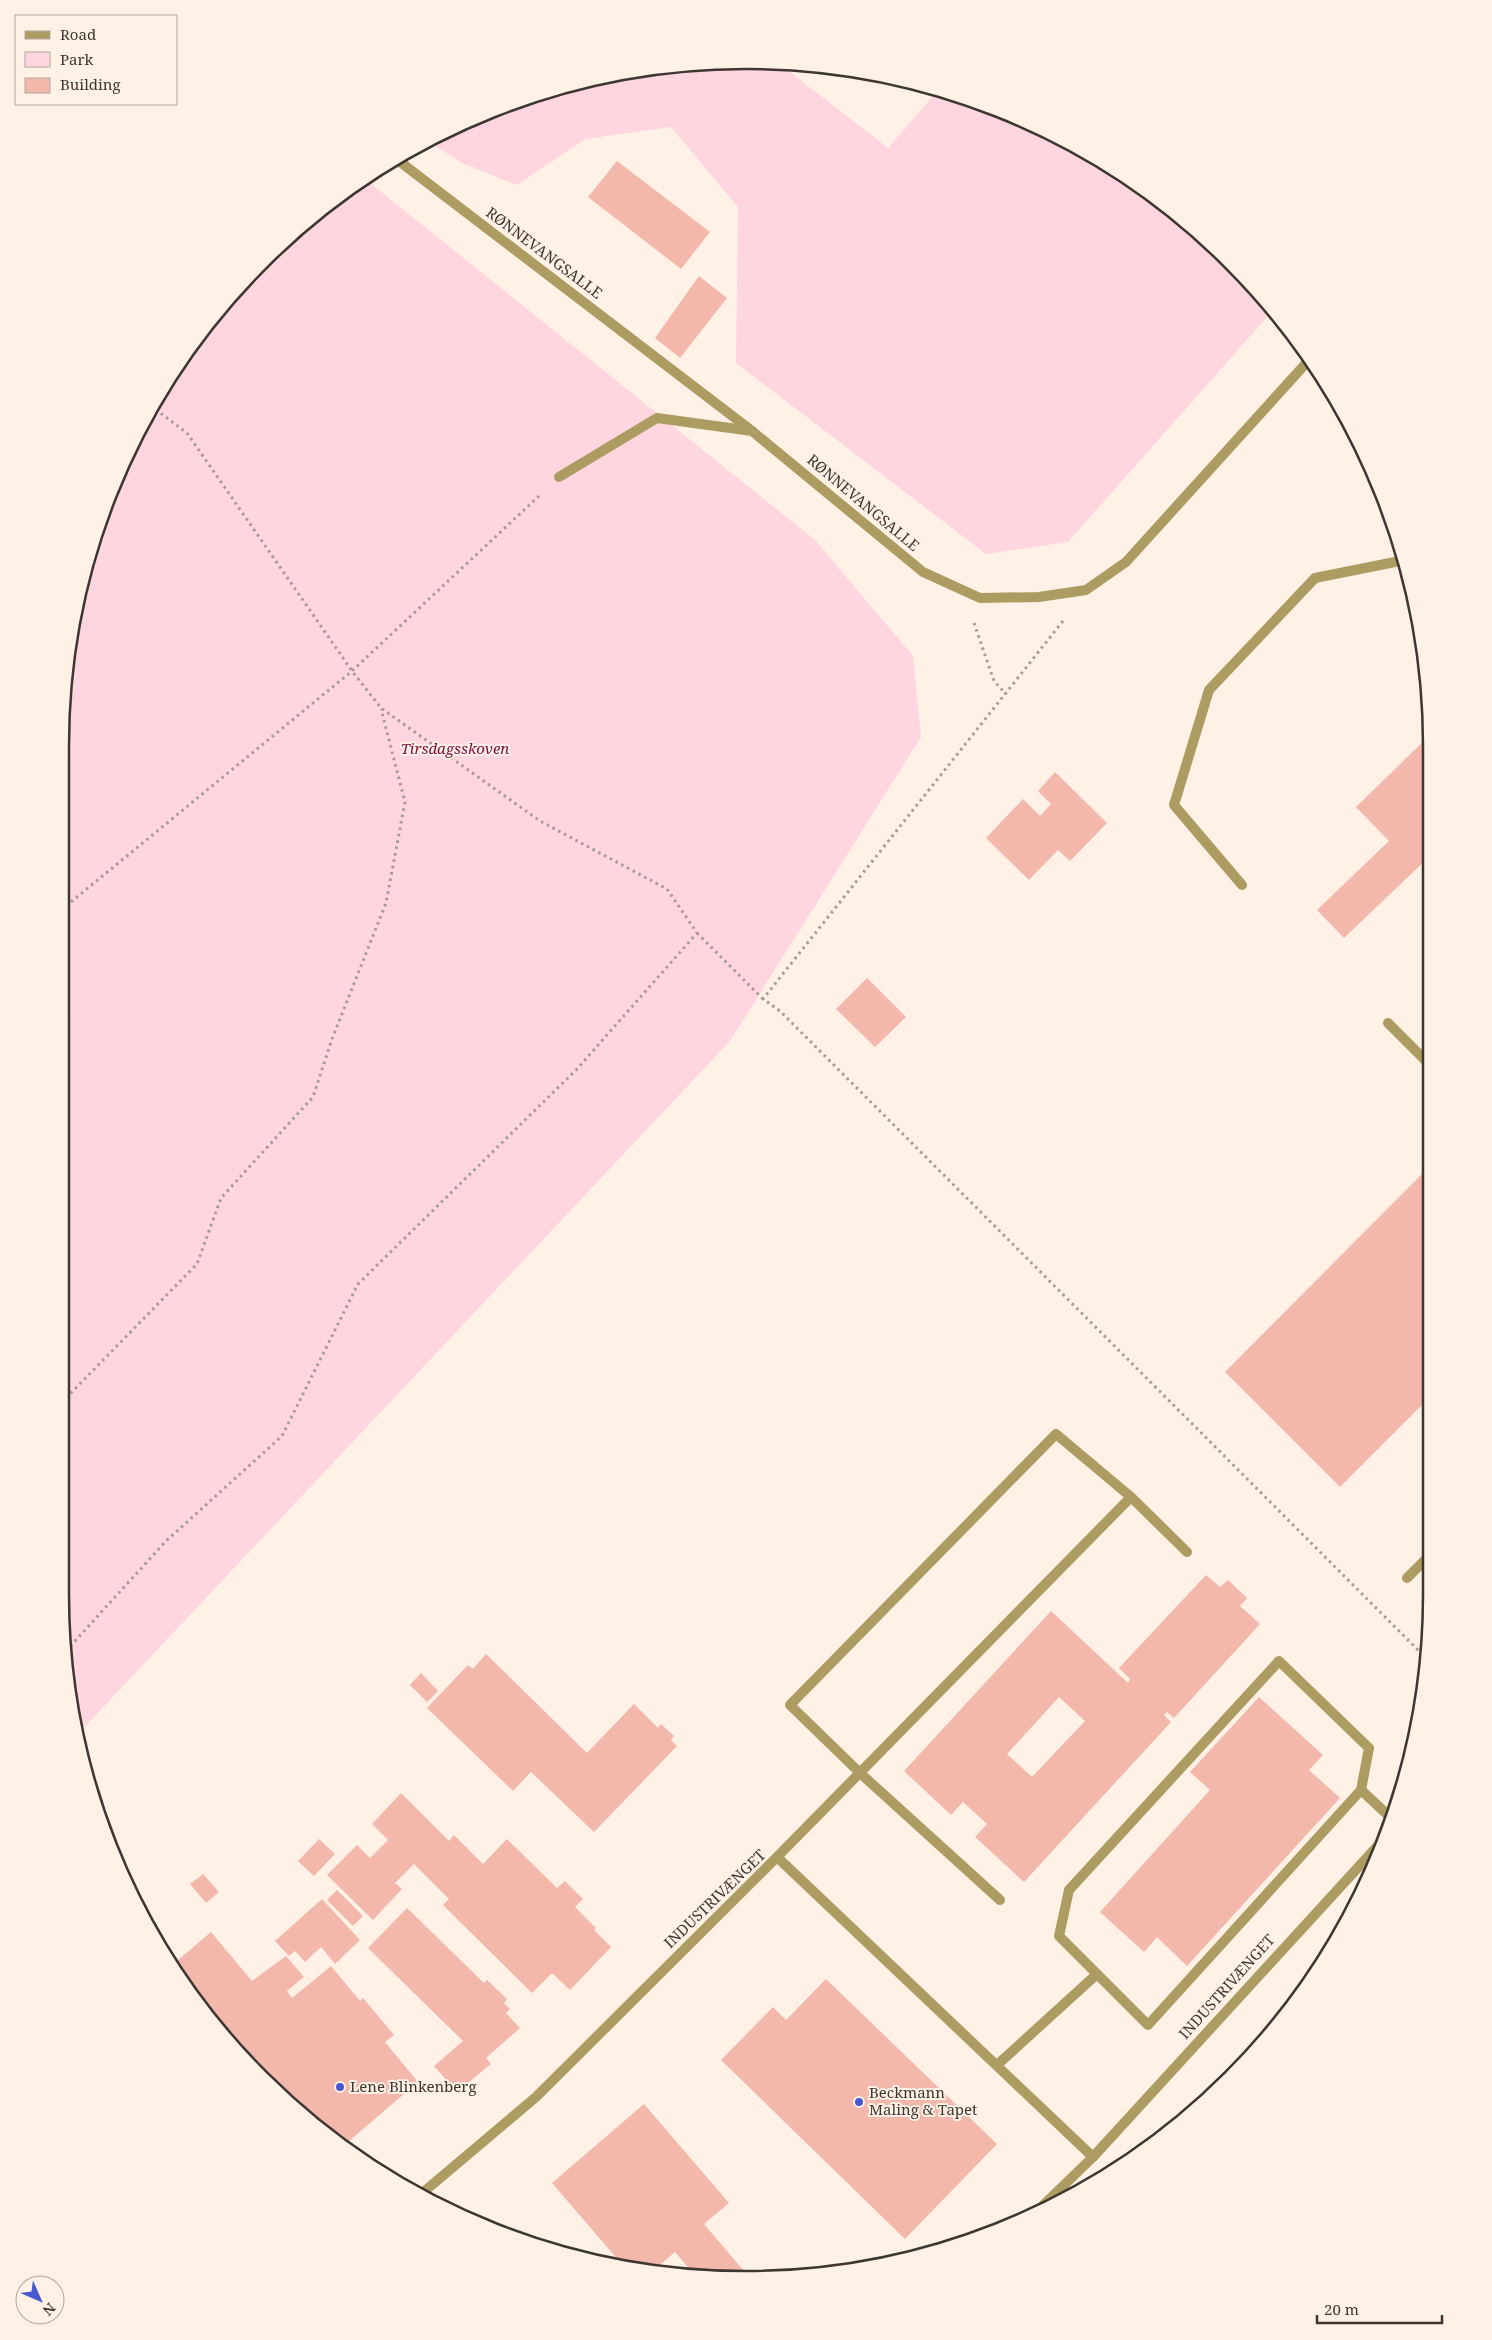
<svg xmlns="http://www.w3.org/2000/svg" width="1492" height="2340" viewBox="0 0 1492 2340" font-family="'Noto Serif',serif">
	<rect width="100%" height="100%" fill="#fff1e6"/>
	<!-- green -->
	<path fill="#ffd5df" d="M777 62 888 148 939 89 1050 131 1164 202 1262 294 1273 310 1068 542 986 554 736 363 738 207 671 127 585 139 517 185 462 163 428 141 526 96 657 66Z
		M365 179 815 540 913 656 921 737 730 1041 78 1734 66 1684V657L112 483 202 328 294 230Z"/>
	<!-- building -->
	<path fill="#f3b8ab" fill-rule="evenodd" d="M617 161 710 232 681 269 588 197Z
		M699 276 727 298 680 358 655 338Z
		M1430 735V856L1344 938 1317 910 1389 841 1356 807Z
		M1055 772 1107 823 1070 861 1058 850 1029 880 986 838 1023 799 1040 816 1051 804 1038 791Z
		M867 978 906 1017 875 1047 836 1009Z
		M1424 1172 1428 1177 1427 1400 1340 1487 1225 1372Z
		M1206 1575 1220 1587 1228 1580 1247 1598 1240 1606 1260 1624 1174 1718 1167 1712 1164 1715 1171 1722 1024 1882 975 1837 987 1824 963 1802 951 1815 904 1771 1051 1611 1128 1683 1130 1679 1119 1668ZM1059 1697 1085 1721 1032 1777 1007 1754Z
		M486 1654 587 1753 634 1704 658 1728 661 1724 674 1736 671 1740 677 1746 594 1832 531 1772 513 1791 427 1708 468 1665 473 1669Z
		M421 1673 438 1691 427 1702 410 1685Z
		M1259 1697 1323 1755 1309 1770 1340 1798 1187 1966 1157 1937 1144 1952 1100 1912 1210 1790 1190 1772Z
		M401 1793 449 1841 454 1835 483 1864 507 1839 557 1888 565 1881 583 1899 575 1907 596 1928 594 1930 611 1947 570 1990 552 1973 532 1993 443 1905 449 1899 414 1864 395 1883 402 1889 373 1920 327 1875 357 1845 370 1858 388 1840 372 1824Z
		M319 1839 335 1854 314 1876 298 1861Z
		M203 1874 219 1892 206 1903 190 1884Z
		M337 1890 363 1916 353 1926 327 1900Z
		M322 1899 360 1940 335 1964 321 1947 305 1962 295 1951 289 1956 275 1941Z
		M407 1908 484 1983 487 1980 507 1999 504 2003 510 2009 506 2013 520 2028 486 2058 491 2064 457 2092 434 2066 463 2041 368 1948Z
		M211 1932 252 1981 286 1956 304 1977 287 1991 292 1998 331 1966 360 2001 363 1998 394 2035 385 2042 418 2082 342 2147 329 2138 261 2079 176 1975 171 1966Z
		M826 1979 997 2144 905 2239 721 2060 773 2007 786 2020Z
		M644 2104 729 2203 704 2224 749 2277 697 2278 675 2252 655 2269 620 2262 552 2183Z"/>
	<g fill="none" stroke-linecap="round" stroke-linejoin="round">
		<!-- path -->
		<path stroke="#a59b92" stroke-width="3" stroke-dasharray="2.5 4" stroke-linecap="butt" d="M1063 621 763 999 780 1011 1426 1658
			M974 623 994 681 1006 694
			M66 906 352 671 539 496
			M697 933 763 999
			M66 1398 197 1264 221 1198 313 1097 332 1039 386 903 405 802 381 709
			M66 1651 166 1541 282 1436 358 1284 577 1069 697 933 667 889 540 821 381 708 352 671 187 433 155 409"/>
		<!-- lane -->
		<path stroke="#ad9c62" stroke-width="10" d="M559 477 657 418 752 431
			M1242 885 1174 805 1209 690 1315 578 1405 560
			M1388 1023 1429 1064
			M1407 1578 1427 1558
			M1361 1790 1390 1817
			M777 1857 1131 1497
			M1000 1900 860 1773 790 1705 1056 1434 1131 1497 1187 1552
			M997 2065 1097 1974 1059 1936 1069 1890 1279 1661 1369 1748 1361 1790 1148 2025 1097 1974
			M1046 2203 1052 2208"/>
		<!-- street -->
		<path stroke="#ad9c62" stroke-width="10" d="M395 158 752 431 923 572 980 598 1039 597 1086 590 1126 562 1309 360
			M420 2195 536 2097 777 1857 1093 2157
			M1033 2215 1093 2157 1385 1838"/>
	</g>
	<!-- markers -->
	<g fill="#4759ce" stroke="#fff1e6" stroke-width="2">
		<circle cx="340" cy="2087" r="5"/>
		<circle cx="859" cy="2102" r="5"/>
	</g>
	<g text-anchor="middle" stroke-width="4" stroke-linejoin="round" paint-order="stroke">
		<!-- street labels -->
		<g font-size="15" fill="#3d3731" stroke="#fff1e6">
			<text transform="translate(544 253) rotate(37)" y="5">RØNNEVANGSALLE</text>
			<text transform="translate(863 503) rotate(40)" y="5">RØNNEVANGSALLE</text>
			<text transform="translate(715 1899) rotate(-44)" y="5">INDUSTRIVÆNGET</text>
			<text transform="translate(1227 1987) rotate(-48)" y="5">INDUSTRIVÆNGET</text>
		</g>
		<!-- park labels -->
		<g font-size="15" font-style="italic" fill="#800f3e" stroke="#fff1e6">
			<text x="455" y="754">Tirsdagsskoven</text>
		</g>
		<!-- poi labels -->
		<g font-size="15" fill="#3d3731" stroke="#fff1e6" text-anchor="start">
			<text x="350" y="2092">Lene Blinkenberg</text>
			<text x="869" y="2098">Beckmann<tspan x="869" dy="17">Maling &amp; Tapet</tspan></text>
		</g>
	</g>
	<!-- crop -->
	<path d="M0 0H1492V2340H0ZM746 69H746A677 677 0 0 1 1423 746V1594A677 677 0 0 1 746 2271H746A677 677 0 0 1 69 1594V746A677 677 0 0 1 746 69Z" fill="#fff1e6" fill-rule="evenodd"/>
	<path fill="none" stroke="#3d3731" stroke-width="2.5" d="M746 69H746A677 677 0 0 1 1423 746V1594A677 677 0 0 1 746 2271H746A677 677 0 0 1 69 1594V746A677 677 0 0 1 746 69Z"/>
	<!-- legend -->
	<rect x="15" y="15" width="162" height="90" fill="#fff1e6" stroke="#b1a79e"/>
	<rect x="25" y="31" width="25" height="8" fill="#ad9c62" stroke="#b1a79e"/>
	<text x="60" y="40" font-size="15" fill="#3d3731">Road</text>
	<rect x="25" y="52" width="25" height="15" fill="#ffd5df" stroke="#b1a79e"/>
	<text x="60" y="65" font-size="15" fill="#3d3731">Park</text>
	<rect x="25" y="78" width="25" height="15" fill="#f3b8ab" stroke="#b1a79e"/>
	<text x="60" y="90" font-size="15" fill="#3d3731">Building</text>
	<!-- north arrow -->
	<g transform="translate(40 2300) rotate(135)"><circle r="24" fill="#fff1e6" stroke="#b1a79e"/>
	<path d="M0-4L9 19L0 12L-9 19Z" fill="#4759ce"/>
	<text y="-8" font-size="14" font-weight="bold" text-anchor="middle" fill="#3d3731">N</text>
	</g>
	<!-- scale -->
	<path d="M1317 2315v8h125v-8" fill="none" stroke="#3d3731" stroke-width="2.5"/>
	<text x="1324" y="2315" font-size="15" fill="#3d3731" stroke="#fff1e6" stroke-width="4" paint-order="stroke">20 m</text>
</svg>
